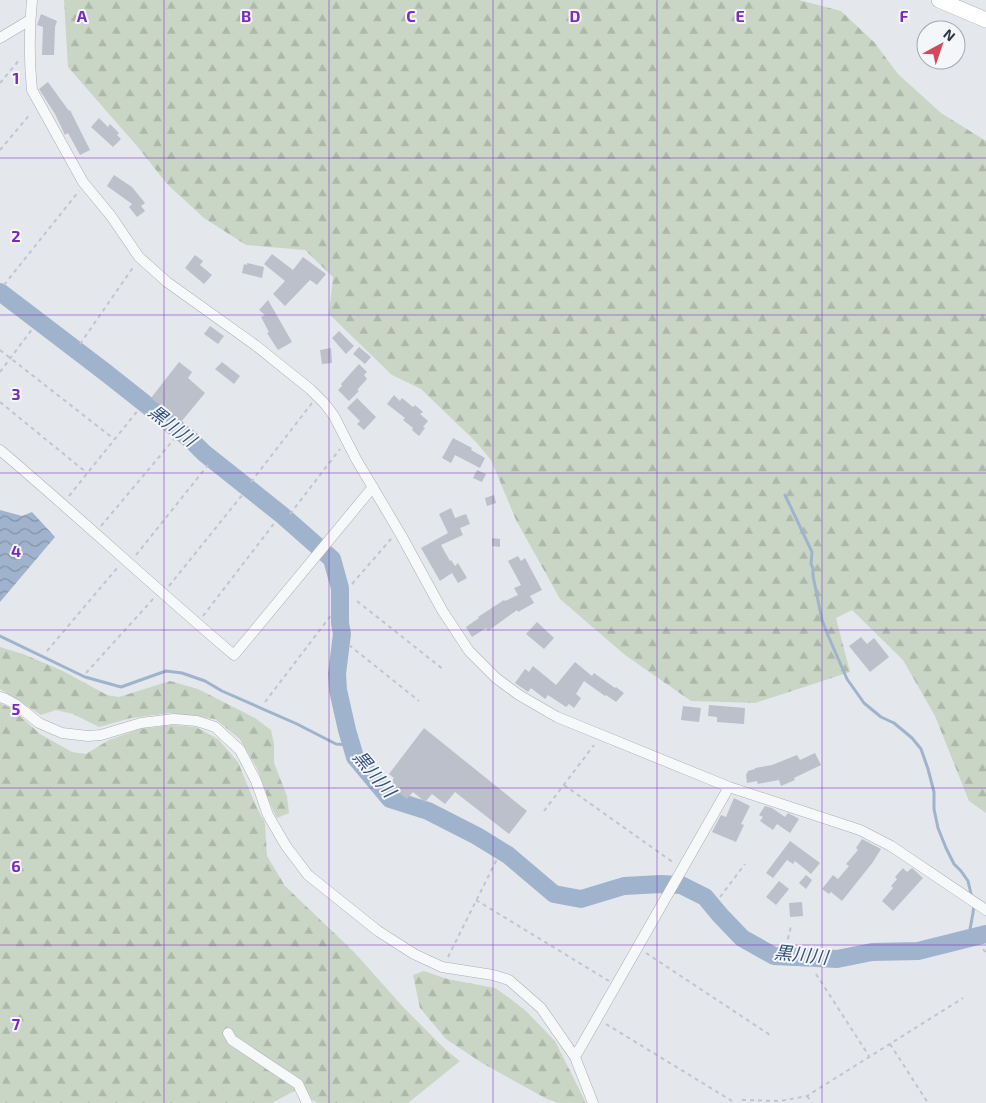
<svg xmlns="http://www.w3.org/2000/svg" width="986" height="1103" viewBox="0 0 986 1103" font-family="'Exo 2','Noto Sans JP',sans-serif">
	<defs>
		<pattern id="forest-firs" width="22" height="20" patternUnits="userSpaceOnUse" patternTransform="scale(1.25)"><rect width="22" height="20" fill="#c9d6c5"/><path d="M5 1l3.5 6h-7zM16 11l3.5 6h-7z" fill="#adb8ab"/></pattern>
		<pattern id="water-waves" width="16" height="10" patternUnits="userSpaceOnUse" patternTransform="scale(1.25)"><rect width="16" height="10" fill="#9fb4cc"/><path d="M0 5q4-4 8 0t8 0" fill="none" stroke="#8293a7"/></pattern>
	</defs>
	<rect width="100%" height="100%" fill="#e4e7ec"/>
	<!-- forest -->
	<path fill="url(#forest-firs)" d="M64 0H799L841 11 874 42 898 74 941 113 986 141V813L969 801 935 716 903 660 852 610 836 618 850 672 755 703 691 701 625 655 560 599 516 520 491 460 476 442 421 389 392 375 329 314 333 277 305 250 246 245 204 218 167 184 137 146 68 67Z
		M0 647 23 654 63 671 107 695 119 697 170 681 198 689 255 718 271 730 274 744V763L287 796 289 813 277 818 268 800 258 770 240 739 215 719 170 713 131 718 99 727 73 714 56 710 41 715 0 689Z
		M0 703 12 709 40 734 72 752 86 754 109 740 140 729 173 725 196 727 218 739 238 762 256 806 265 823 267 856 285 886 354 952 404 1008 447 1051 460 1061 408 1103H318L296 1090 272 1103H0Z
		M424 971 447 979 495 988 508 997 526 1011 555 1041 586 1103H559L547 1099 482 1063 446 1039 420 1008 413 975Z"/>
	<!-- water -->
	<path fill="url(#water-waves)" d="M0 510 22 516 32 512 55 537 0 602Z"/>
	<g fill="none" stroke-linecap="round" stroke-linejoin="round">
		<!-- stream -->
		<path stroke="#9fb4cc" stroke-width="3" d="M785 495 812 552 811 564 813 568V576L822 620 827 633 847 679 864 703 881 717 894 723 912 738 921 749 928 769 934 792V809L938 828 946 848 954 864 961 871 968 881 972 898
			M0 636 85 677 121 687 166 671 182 673 205 681 222 691 297 724 336 744 349 745 350 744
			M968 940 973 913 974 904"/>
		<!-- river -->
		<path stroke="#9fb4cc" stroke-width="18" d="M0 292 105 372 191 440 204 453 282 515 332 559 340 588V623L342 634 337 674 338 690 347 730 355 757 390 799 428 811 477 836 508 855 554 894 581 899 624 886 661 884 681 885 705 897 720 915 742 938 774 956 837 959 872 952 918 951 986 934"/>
	</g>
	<!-- building -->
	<path fill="#bbc0ca" d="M41 14 57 21 55 27 54 55H42L43 27 37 25Z
		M48 82 69 111 70 110 90 150 80 155 68 133 65 135 55 114 39 89Z
		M99 118 108 127 110 124 119 133 117 135 121 139 113 147 91 127Z
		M114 175 132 187 145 203 141 206 145 211 137 217 129 207 132 204 107 186Z
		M272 254 293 270 303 257 326 274 317 285 310 280 285 306 273 294 285 281 264 264Z
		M195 255 203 261 200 265 212 275 204 284 185 268Z
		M247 263 264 267 262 278 242 273 244 264 247 265Z
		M268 300 292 342 278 350 267 333 269 332 261 317 265 315 259 310Z
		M210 326 224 336 218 344 204 334Z
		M339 331 354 346 346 354 332 338Z
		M359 347 371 357 365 364 353 354Z
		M331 348 332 363 322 364 320 350Z
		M179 362 192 372 188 378 205 393 181 422 151 398Z
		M222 362 240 376 234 384 215 369Z
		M359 364 367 372 364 375 367 379 357 390 359 391 349 401 338 390 342 386 341 384Z
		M394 395 400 401 402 398 413 407 415 405 423 412 420 414 428 421 423 427 425 428 419 436 412 430 413 428 403 420 405 418 387 404Z
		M357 398 376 417 364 430 357 424 360 421 347 408Z
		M453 438 472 448 471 450 485 458 480 468 455 455 451 463 442 458Z
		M477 470 486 474 482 482 473 478Z
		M494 495 496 503 487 506 485 498Z
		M451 508 455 518 466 514 470 524 460 528 463 535 441 545 450 561 451 560 455 566 458 563 467 578 458 583 452 573 440 581 421 548 448 533 439 514Z
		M492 538 500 539V547L492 546Z
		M518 556 521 561 525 558 542 590 530 596 534 603 518 612 517 610 488 631 486 628 472 637 466 627 479 618 478 617 504 600 505 601 518 595 514 588 521 585 508 561Z
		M537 622 554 638 544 649 526 634Z
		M861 637 867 644 874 638 889 657 870 672 849 646Z
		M575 662 592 676 594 673 615 688 616 687 624 693 616 702 606 695 605 696 584 681 576 694 581 698 574 708 569 704 566 707 548 695 545 699 531 688 528 692 515 683 525 669 529 672 533 666 556 685Z
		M709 705 745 708 744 724 717 722V717L708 716Z
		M683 706 701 708 699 722 681 720Z
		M424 728 527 811 509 834 455 792 445 804 432 794 425 802 413 792 407 799 389 785 394 778 389 774Z
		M815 753 821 765 794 778 795 780 781 786 779 780 758 784 757 781 747 783 746 775 748 771 755 769V768L772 765 797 755 800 760Z
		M734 798 750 806 741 824 744 825 736 842 712 832 721 815 726 817Z
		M765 806 772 808 785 817 788 813 794 816 799 819 790 833 777 824 773 830 760 821 763 817 759 815Z
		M862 839 881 849 873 862 842 901 831 892 829 894 822 889 833 875 838 879 849 866 846 864 858 850 856 848Z
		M790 841 820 863 811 874 795 861 793 864 787 860 773 878 766 873Z
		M903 868 907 872 912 868 923 878 893 911 882 901 893 888 891 886 897 879 895 877Z
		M806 875 812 880 806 889 799 883Z
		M779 881 789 889 776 905 766 897Z
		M802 902 803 916 790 917 789 903Z"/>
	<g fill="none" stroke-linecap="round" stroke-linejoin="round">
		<defs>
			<path id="street" d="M32 0C29 30 29 60 32 90L83 182 111 216 139 257 167 282 255 345 310 389 325 404 334 416 356 459 401 535 442 610 469 651 496 678 519 695 557 717 729 787 860 830 891 846 986 910
				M0 38 30 20
				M0 450C79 517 155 588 234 655L373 487
				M0 697 6 699 15 704 39 723 62 733 88 736 101 735 141 723 174 719 197 721 215 727 240 750 256 781 268 815 286 846 308 875 378 931 414 954 442 967 493 975 509 980 541 1008 575 1057 593 1103
				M228 1033 232 1040 298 1084 307 1103
				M575 1057 729 787"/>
			<path id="secondary" d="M939 0 986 20"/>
		</defs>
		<!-- street casing -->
		<use href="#street" stroke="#a9aeb7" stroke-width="11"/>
		<!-- secondary casing -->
		<use href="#secondary" stroke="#a9aeb7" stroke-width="16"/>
		<!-- path -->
		<path stroke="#c2c5cb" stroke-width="2" stroke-dasharray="4 4" stroke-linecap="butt" d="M0 83 20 59
			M0 150 31 113
			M4 285 79 191
			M80 344 134 266
			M0 350 114 439
			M0 372 33 328
			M0 402 87 473
			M251 482 312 403
			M69 496 139 409
			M290 514 340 449
			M101 526 175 438
			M136 555 208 465
			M352 584 391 539
			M169 586 243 494
			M357 601 444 670
			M203 616 276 521
			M349 645 419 701
			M47 651 118 567
			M86 673 154 598
			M265 702 332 614
			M564 785 674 863
			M544 811 594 745
			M720 897 745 864
			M476 900 609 981
			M786 947 791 926
			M983 949 986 953
			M646 953 770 1035
			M448 957 497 859
			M816 974 869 1056
			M606 1024 732 1101
			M890 1044 928 1103
			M807 1096 812 1103
			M742 1100 780 1101 807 1096 963 998"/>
		<!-- street -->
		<use href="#street" stroke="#f7f8fa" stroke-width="10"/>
		<!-- secondary -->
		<use href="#secondary" stroke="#fff" stroke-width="15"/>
	</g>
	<!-- grid -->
	<path fill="none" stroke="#7b2cbf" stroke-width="1" stroke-opacity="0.55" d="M164 0V1103M329 0V1103M493 0V1103M657 0V1103M822 0V1103M0 158H986M0 315H986M0 473H986M0 630H986M0 788H986M0 945H986"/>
	<g text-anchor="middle" stroke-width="4" stroke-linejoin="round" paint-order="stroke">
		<!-- water labels -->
		<g font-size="18" font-style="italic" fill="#34527a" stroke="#f4f6f9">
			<text transform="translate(172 426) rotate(38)" y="6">黒川川</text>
			<text transform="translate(374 774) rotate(50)" y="6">黒川川</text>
			<text transform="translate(801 955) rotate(6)" y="6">黒川川</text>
		</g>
	</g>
	<g font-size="16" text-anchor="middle" font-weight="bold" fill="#7b2cbf" stroke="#f4f6f9" stroke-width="4" stroke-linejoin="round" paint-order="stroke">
		<text x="82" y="22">A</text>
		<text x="246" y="22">B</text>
		<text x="411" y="22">C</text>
		<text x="575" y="22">D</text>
		<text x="740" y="22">E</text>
		<text x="904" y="22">F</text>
		<text x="16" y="84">1</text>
		<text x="16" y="242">2</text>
		<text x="16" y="400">3</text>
		<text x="16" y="557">4</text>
		<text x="16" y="715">5</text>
		<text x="16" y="872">6</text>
		<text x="16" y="1030">7</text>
	</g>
	<!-- north arrow -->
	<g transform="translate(941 45) rotate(40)"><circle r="24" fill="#f4f6f9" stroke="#a4a8b1"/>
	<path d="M0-4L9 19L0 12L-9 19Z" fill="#d1495b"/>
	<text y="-8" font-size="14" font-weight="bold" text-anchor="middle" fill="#2b3445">N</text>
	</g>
</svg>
